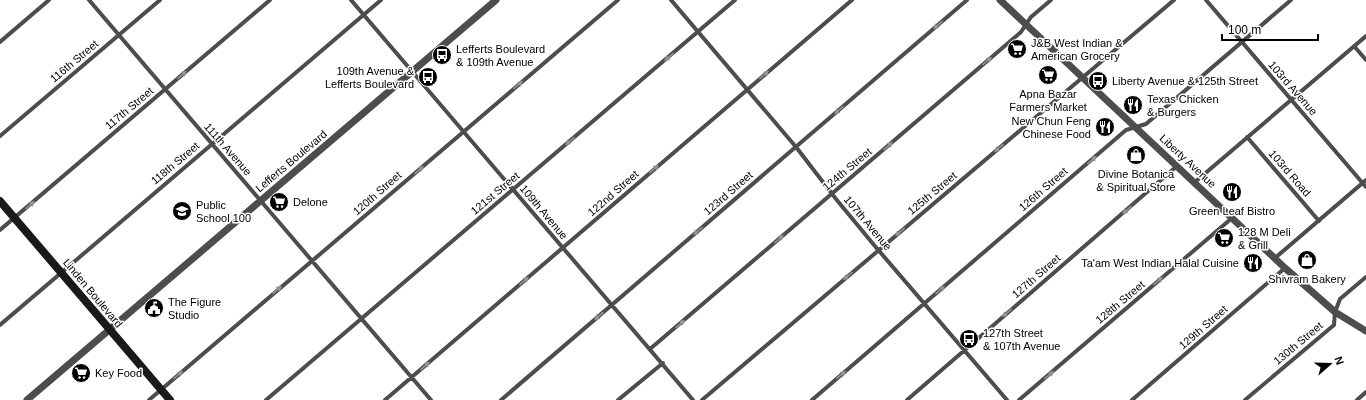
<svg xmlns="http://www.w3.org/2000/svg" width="1366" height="400" viewBox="0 0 1366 400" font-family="Helvetica,sans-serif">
	<rect width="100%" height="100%" fill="#fff"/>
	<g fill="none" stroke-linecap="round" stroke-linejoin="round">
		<!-- minor -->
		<path stroke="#4d4d4d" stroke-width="4" d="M89 0 431 400
			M351 0 693 400
			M671 0 796 147 836 199 874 245 1007 400
			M1206 0 1366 187
			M0 42 49 0
			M1354 46 1366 60
			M0 136 160 0
			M1247 137 1319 221
			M1195 182 1366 36
			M0 230 270 0
			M1275 258 1366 180
			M0 325 381 0
			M650 349 1021 32 1031 17 1051 0
			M149 400 618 0
			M266 400 735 0
			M385 400 852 0
			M501 400 967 0
			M618 400 663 363
			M702 400 1174 0
			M812 400 1126 130 1146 124 1291 0
			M907 400 1177 166
			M1019 400 1232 218
			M1132 400 1285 268
			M1245 400 1334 325 1335 312 1340 299 1366 277
			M1357 400 1366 392"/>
		<!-- tertiary -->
		<path stroke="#4d4d4d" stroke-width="7" d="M1000 0 1285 268 1335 312 1366 331
			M27 400 496 0"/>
		<!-- secondary -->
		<path stroke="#1a1a1a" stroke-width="8" d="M0 201 170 400"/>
	</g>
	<!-- one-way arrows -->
	<defs><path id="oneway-solid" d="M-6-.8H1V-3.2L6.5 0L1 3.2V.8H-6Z"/></defs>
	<g fill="#949494">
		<use href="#oneway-solid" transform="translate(938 25) rotate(139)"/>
		<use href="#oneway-solid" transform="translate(669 57) rotate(139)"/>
		<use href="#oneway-solid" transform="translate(987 61) rotate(-41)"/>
		<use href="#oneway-solid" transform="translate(182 75) rotate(-40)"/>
		<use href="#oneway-solid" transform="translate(764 75) rotate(-40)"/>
		<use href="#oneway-solid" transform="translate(518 85) rotate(-40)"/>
		<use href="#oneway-solid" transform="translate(839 110) rotate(139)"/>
		<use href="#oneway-solid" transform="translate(570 141) rotate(139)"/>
		<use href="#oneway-solid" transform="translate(888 146) rotate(-41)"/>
		<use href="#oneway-solid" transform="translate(999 148) rotate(140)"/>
		<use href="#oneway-solid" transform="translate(1092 160) rotate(-41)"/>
		<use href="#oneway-solid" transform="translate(654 169) rotate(-41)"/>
		<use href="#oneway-solid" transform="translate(419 170) rotate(-41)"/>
		<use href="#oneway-solid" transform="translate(30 205) rotate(-40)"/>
		<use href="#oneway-solid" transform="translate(1127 210) rotate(139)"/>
		<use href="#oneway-solid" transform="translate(698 231) rotate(139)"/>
		<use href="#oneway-solid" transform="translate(900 232) rotate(140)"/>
		<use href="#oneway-solid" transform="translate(779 239) rotate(-41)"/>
		<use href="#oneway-solid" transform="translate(848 276) rotate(140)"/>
		<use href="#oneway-solid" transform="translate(524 281) rotate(-41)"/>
		<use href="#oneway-solid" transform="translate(1158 281) rotate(-40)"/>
		<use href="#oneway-solid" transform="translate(277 290) rotate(-40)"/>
		<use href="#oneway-solid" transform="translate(940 290) rotate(-41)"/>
		<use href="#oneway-solid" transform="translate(1007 313) rotate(139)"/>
		<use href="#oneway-solid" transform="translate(599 316) rotate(139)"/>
		<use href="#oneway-solid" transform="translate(680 324) rotate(-41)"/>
		<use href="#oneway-solid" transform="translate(425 366) rotate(-41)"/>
		<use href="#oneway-solid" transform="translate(178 375) rotate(-40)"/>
		<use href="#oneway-solid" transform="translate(841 375) rotate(-41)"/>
		<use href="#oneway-solid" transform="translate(1049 375) rotate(-40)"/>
	</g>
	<!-- icons -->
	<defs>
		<symbol id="supermarket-disc" viewBox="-11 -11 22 22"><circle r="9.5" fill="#000" stroke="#fff"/><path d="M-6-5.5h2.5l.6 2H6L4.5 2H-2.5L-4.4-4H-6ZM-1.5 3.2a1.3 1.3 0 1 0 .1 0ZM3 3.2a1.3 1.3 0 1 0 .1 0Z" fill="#fff"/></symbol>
		<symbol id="bus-disc" viewBox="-11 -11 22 22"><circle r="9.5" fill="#000" stroke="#fff"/><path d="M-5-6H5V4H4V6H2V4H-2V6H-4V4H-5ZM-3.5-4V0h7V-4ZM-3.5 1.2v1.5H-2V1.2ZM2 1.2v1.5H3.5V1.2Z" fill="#fff"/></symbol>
		<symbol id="restaurant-disc" viewBox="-11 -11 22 22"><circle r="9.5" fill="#000" stroke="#fff"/><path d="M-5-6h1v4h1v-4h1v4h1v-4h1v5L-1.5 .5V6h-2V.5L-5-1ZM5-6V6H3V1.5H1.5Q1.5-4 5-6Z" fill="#fff"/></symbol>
		<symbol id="shop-disc" viewBox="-11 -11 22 22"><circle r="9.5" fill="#000" stroke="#fff"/><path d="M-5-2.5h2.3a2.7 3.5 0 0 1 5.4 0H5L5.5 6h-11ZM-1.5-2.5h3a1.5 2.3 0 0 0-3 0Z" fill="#fff"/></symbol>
		<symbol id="school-disc" viewBox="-11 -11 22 22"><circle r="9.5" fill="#000" stroke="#fff"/><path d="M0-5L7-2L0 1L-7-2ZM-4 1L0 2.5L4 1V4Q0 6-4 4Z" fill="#fff"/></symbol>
		<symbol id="civic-disc" viewBox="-11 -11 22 22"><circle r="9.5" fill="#000" stroke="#fff"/><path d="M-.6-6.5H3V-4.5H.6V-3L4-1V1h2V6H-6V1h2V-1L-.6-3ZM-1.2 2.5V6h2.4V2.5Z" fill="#fff"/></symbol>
	</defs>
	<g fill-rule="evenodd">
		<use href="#supermarket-disc" x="1006" y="38" width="22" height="22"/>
		<use href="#bus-disc" x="431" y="44" width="22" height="22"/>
		<use href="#supermarket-disc" x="1037" y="64" width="22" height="22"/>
		<use href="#bus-disc" x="417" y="66" width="22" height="22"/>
		<use href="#bus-disc" x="1087" y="70" width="22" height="22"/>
		<use href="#restaurant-disc" x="1122" y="94" width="22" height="22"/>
		<use href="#restaurant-disc" x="1094" y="116" width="22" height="22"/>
		<use href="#shop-disc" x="1125" y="144" width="22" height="22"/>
		<use href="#restaurant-disc" x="1221" y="181" width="22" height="22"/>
		<use href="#supermarket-disc" x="268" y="191" width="22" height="22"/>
		<use href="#school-disc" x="171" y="200" width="22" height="22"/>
		<use href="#supermarket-disc" x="1213" y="227" width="22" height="22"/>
		<use href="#shop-disc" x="1296" y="249" width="22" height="22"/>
		<use href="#restaurant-disc" x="1242" y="252" width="22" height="22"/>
		<use href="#civic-disc" x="143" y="297" width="22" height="22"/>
		<use href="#bus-disc" x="958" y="328" width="22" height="22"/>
		<use href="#supermarket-disc" x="70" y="362" width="22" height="22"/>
	</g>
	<g text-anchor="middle" stroke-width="3" stroke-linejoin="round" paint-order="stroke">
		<!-- poi labels -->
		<g font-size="11" fill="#000" stroke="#fff" text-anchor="start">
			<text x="1031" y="47">J&amp;B West Indian &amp;<tspan x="1031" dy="13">American Grocery</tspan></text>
			<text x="456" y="53">Lefferts Boulevard<tspan x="456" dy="13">&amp; 109th Avenue</tspan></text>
			<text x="414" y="75" text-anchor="end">109th Avenue &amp;<tspan x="414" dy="13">Lefferts Boulevard</tspan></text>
			<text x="1112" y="85">Liberty Avenue &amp; 125th Street</text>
			<text x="1048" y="98" text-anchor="middle">Apna Bazar<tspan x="1048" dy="13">Farmers Market</tspan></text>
			<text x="1147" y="103">Texas Chicken<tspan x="1147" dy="13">&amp; Burgers</tspan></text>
			<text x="1091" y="125" text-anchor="end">New Chun Feng<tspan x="1091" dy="13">Chinese Food</tspan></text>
			<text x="1136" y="178" text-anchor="middle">Divine Botanica<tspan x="1136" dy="13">&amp; Spiritual Store</tspan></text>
			<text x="293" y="206">Delone</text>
			<text x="196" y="209">Public<tspan x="196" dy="13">School 100</tspan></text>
			<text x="1232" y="215" text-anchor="middle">Green Leaf Bistro</text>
			<text x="1238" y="236">128 M Deli<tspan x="1238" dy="13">&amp; Grill</tspan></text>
			<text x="1239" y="267" text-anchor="end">Ta'am West Indian Halal Cuisine</text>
			<text x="1307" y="283" text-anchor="middle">Shivram Bakery</text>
			<text x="168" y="306">The Figure<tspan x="168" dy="13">Studio</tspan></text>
			<text x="983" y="337">127th Street<tspan x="983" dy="13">&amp; 107th Avenue</tspan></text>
			<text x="95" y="377">Key Food</text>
		</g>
		<!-- street labels -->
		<g font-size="11" fill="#000" stroke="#fff">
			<text transform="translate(74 61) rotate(-40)" y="4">116th Street</text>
			<text transform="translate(1293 88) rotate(49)" y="4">103rd Avenue</text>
			<text transform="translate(129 108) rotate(-40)" y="4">117th Street</text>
			<text transform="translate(228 149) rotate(49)" y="4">111th Avenue</text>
			<text transform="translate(291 161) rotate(-40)" y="4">Lefferts Boulevard</text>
			<text transform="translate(1188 161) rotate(43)" y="4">Liberty Avenue</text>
			<text transform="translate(175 163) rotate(-40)" y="4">118th Street</text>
			<text transform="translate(847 169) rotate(-40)" y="4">124th Street</text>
			<text transform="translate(1290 173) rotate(49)" y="4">103rd Road</text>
			<text transform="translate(1043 189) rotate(-41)" y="4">126th Street</text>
			<text transform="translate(377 193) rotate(-41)" y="4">120th Street</text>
			<text transform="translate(495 193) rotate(-40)" y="4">121st Street</text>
			<text transform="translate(613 193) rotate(-41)" y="4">122nd Street</text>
			<text transform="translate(728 193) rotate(-41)" y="4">123rd Street</text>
			<text transform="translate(932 193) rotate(-40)" y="4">125th Street</text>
			<text transform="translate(544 212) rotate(50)" y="4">109th Avenue</text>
			<text transform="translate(868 223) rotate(50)" y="4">107th Avenue</text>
			<text transform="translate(1036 276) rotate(-41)" y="4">127th Street</text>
			<text transform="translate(93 293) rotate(50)" y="4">Linden Boulevard</text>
			<text transform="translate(1120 302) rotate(-40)" y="4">128th Street</text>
			<text transform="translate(1203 327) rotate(-41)" y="4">129th Street</text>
			<text transform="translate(1298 343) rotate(-40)" y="4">130th Street</text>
		</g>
	</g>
	<!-- north arrow -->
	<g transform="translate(1330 364) rotate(70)" stroke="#ffffff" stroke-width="3" paint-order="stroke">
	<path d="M0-3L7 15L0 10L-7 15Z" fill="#000000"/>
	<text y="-6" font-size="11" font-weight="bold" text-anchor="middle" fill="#000000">N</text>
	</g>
	<!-- scale -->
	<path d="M1222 34v6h96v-6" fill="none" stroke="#000000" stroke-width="2"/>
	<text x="1228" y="34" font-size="12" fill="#000000" stroke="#ffffff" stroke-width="3" paint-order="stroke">100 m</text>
</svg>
